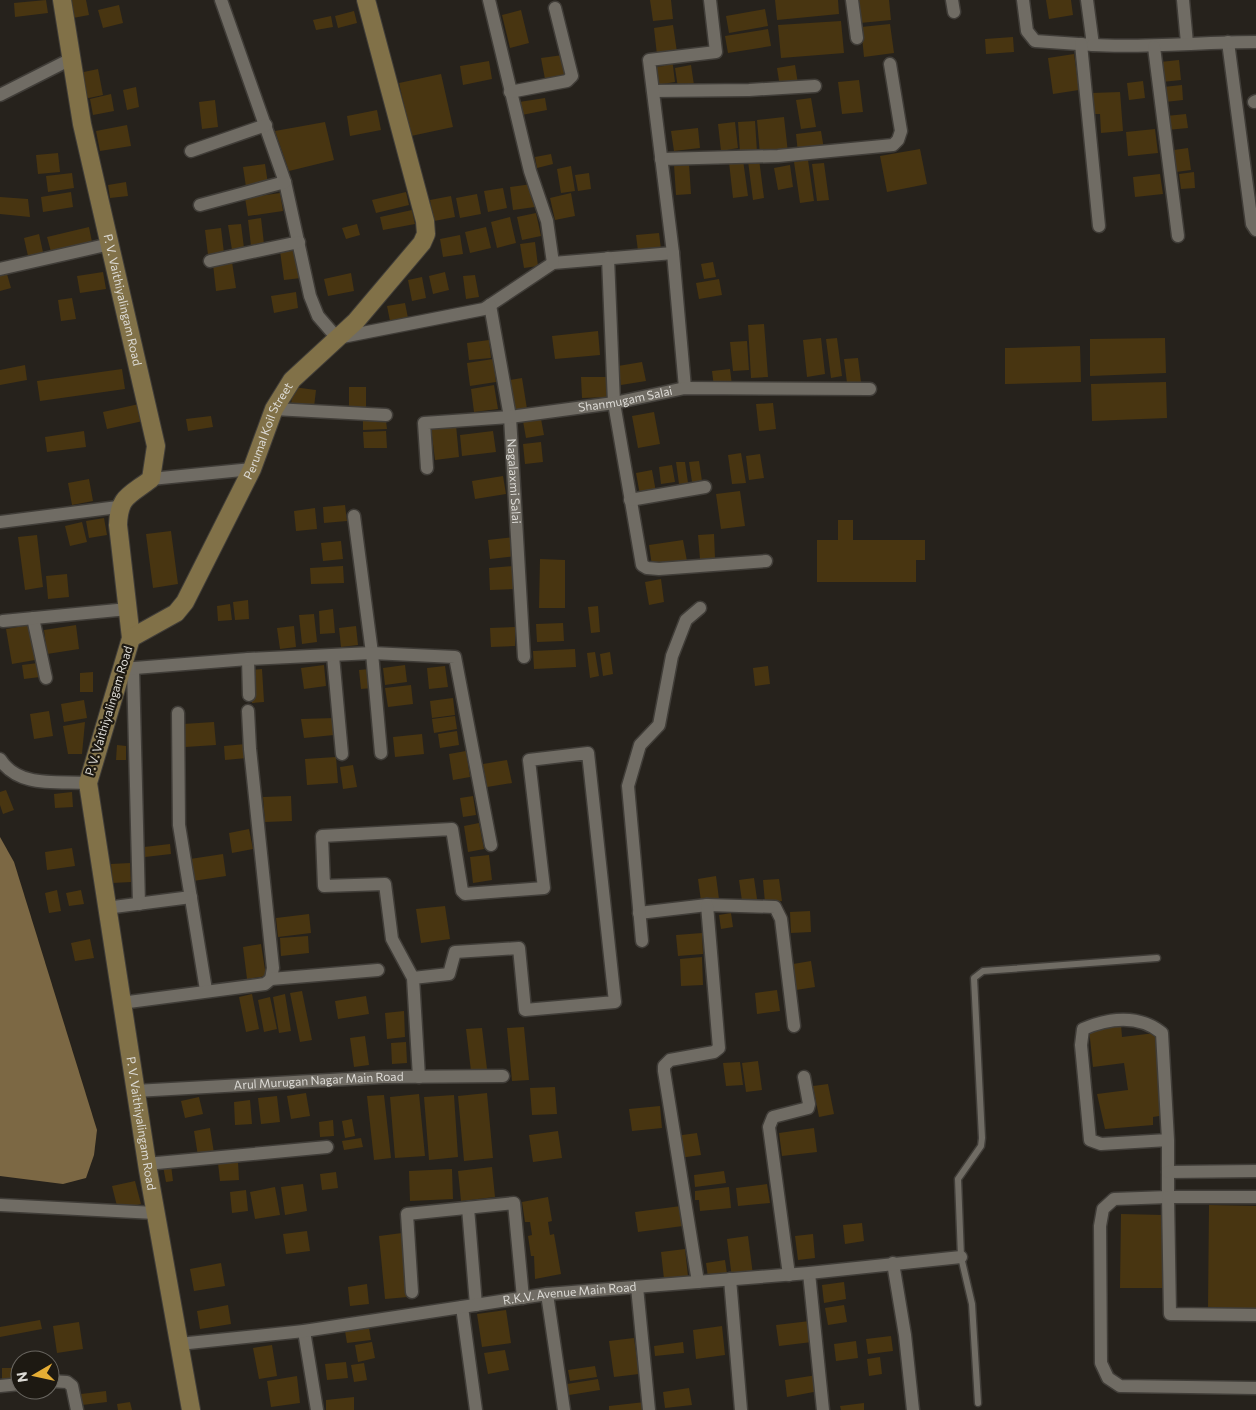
<svg xmlns="http://www.w3.org/2000/svg" width="1256" height="1410" viewBox="0 0 1256 1410" font-family="Commissioner,sans-serif">
	<rect width="100%" height="100%" fill="#26221c"/>
	<!-- water -->
	<path fill="#7c6844" d="M0 837 14 862 97 1130 94 1155 86 1178 63 1184 0 1176Z"/>
	<!-- building -->
	<path fill="#483511" d="M46 0 48 13 15 17 14 3Z
		M70 0H86L89 15 73 18Z
		M650 0H671L673 19 653 21Z
		M775 0H838L839 14 777 20Z
		M858 0H889L891 20 860 23Z
		M1046 0H1071L1073 15 1049 19Z
		M119 5 123 23 103 28 98 10Z
		M765 9 768 26 729 33 726 16Z
		M521 10 529 43 510 48 502 15Z
		M354 11 357 23 338 28 335 16Z
		M331 16 333 27 316 30 313 20Z
		M841 21 844 53 781 58 778 25Z
		M890 24 894 53 864 57 861 27Z
		M673 25 677 52 657 55 654 28Z
		M768 29 771 46 728 53 725 36Z
		M1013 37 1014 52 986 54 985 39Z
		M1074 54 1079 90 1053 94 1048 58Z
		M563 55 566 76 545 79 541 58Z
		M672 58 675 82 656 85 654 67 664 66 663 59Z
		M1179 60 1181 80 1162 82 1160 62Z
		M489 61 492 79 463 85 460 66Z
		M691 65 694 85 678 88 675 68Z
		M795 65 798 84 780 87 777 68Z
		M98 69 103 95 84 99 79 73Z
		M441 74 453 127 411 136 399 83Z
		M859 80 863 112 842 114 838 82Z
		M1143 81 1145 98 1129 100 1127 83Z
		M1182 85 1183 100 1165 102 1163 87Z
		M136 87 139 107 127 110 123 90Z
		M1120 92 1123 131 1101 133 1100 114H1093L1092 93Z
		M111 94 114 111 93 115 90 99Z
		M545 98 547 110 522 115 519 102Z
		M811 98 816 127 801 129 796 100Z
		M215 100 218 127 202 129 199 102Z
		M377 110 381 130 350 136 347 116Z
		M1186 114 1188 128 1167 130 1166 116Z
		M784 117 788 153 760 155 757 120Z
		M755 121 757 152 740 153 738 122Z
		M325 122 334 160 289 171 275 131Z
		M735 122 738 148 721 151 718 124Z
		M127 125 131 146 100 151 96 131Z
		M698 128 700 148 674 151 671 131Z
		M1155 129 1158 153 1128 156 1126 132Z
		M821 131 824 149 798 153 796 134Z
		M1188 148 1191 170 1176 172 1174 150Z
		M920 149 927 184 887 192 880 156Z
		M58 153 60 172 38 174 36 155Z
		M551 154 553 164 537 168 535 157Z
		M759 159 764 198 753 200 748 161Z
		M743 160 748 196 733 198 729 162Z
		M808 160 814 201 800 203 794 162Z
		M824 163 829 200 817 201 812 164Z
		M265 164 268 184 246 187 243 167Z
		M689 164 691 194 676 195 674 165Z
		M790 165 793 187 778 190 774 168Z
		M571 166 575 191 561 193 557 169Z
		M1194 172 1195 188 1181 189 1179 174Z
		M72 173 74 188 48 192 46 176Z
		M589 173 591 189 578 191 575 175Z
		M1160 174 1163 194 1135 197 1133 177Z
		M126 182 128 196 110 198 108 185Z
		M532 184 535 207 513 210 510 187Z
		M503 188 507 208 488 212 484 191Z
		M71 192 73 207 43 212 41 197Z
		M406 192 409 205 376 213 372 200Z
		M280 193 283 211 248 216 245 198Z
		M571 193 575 216 555 220 550 198Z
		M477 194 481 214 460 218 456 198Z
		M451 196 455 217 434 221 430 200Z
		M0 197 28 199 30 217 0 214Z
		M412 210 415 224 383 230 380 217Z
		M536 213 541 236 522 240 517 217Z
		M510 217 516 243 497 248 491 222Z
		M261 218 264 244 251 246 248 220Z
		M241 224 244 248 232 250 228 225Z
		M357 224 360 235 346 239 342 228Z
		M89 227 92 242 51 252 47 237Z
		M486 227 491 248 470 253 465 232Z
		M221 228 224 253 208 255 205 230Z
		M659 233 661 249 638 251 636 235Z
		M39 234 43 252 28 256 24 238Z
		M460 235 463 254 443 257 440 239Z
		M535 242 538 266 524 268 520 244Z
		M297 249 301 278 284 280 280 251Z
		M232 262 236 288 216 291 213 264Z
		M713 262 716 277 704 279 701 264Z
		M103 272 106 289 80 293 77 276Z
		M445 272 449 290 433 294 429 276Z
		M351 273 354 291 328 296 324 279Z
		M7 274 11 288 0 291V275Z
		M475 275 479 297 466 299 463 276Z
		M422 277 426 298 412 301 408 280Z
		M719 279 722 295 699 299 696 283Z
		M296 292 298 308 274 313 271 296Z
		M72 298 76 319 61 321 58 300Z
		M405 303 408 318 390 321 387 306Z
		M764 324 768 377 751 378 748 325Z
		M598 331 600 355 555 359 552 336Z
		M821 338 825 374 807 377 803 340Z
		M837 338 842 376 831 378 826 339Z
		M1165 338 1166 373 1090 376V339Z
		M489 340 491 358 469 360 467 343Z
		M747 341 749 370 733 371 730 342Z
		M1080 346 1081 382 1005 384V348Z
		M858 358 861 382 847 383 844 359Z
		M493 359 496 382 470 386 467 363Z
		M642 362 646 381 621 385 618 366Z
		M25 365 27 380 0 385V370Z
		M122 369 125 389 40 401 37 381Z
		M730 369 732 385 714 387 712 371Z
		M581 377H609L610 397 582 398Z
		M522 378 527 409 515 410 510 380Z
		M1166 382 1167 418 1092 421 1091 384Z
		M494 385 498 409 474 412 471 389Z
		M293 387 316 390 314 407 291 405Z
		M349 387H366V411L349 412Z
		M773 403 776 429 759 431 756 404Z
		M139 404 143 421 107 429 103 412Z
		M654 412 660 444 638 448 632 416Z
		M211 416 213 427 188 431 186 419Z
		M363 419 386 421 387 429 363 430Z
		M541 419 544 435 526 438 523 421Z
		M456 425 459 457 435 460 431 428Z
		M84 431 86 447 47 452 45 437Z
		M386 431 387 448H364L363 432Z
		M493 431 496 452 462 456 460 435Z
		M541 442 543 462 525 464 523 444Z
		M741 453 746 483 732 484 728 455Z
		M760 454 764 478 749 480 746 456Z
		M699 461 702 481 692 482 689 462Z
		M676 462H685L688 483 679 484Z
		M672 465 675 482 661 484 659 467Z
		M652 470 656 492 640 495 636 473Z
		M503 476 506 494 475 499 472 481Z
		M89 479 93 501 72 505 68 483Z
		M740 491 745 526 721 529 716 494Z
		M345 505 347 521 324 523 323 507Z
		M315 508 317 529 296 531 294 511Z
		M104 518 107 535 89 538 86 521Z
		M838 520H853V540H925V560H916V582H817V540H838Z
		M82 522 87 542 70 546 65 526Z
		M171 531 178 584 153 588 146 534Z
		M714 534 715 558 700 559 698 535Z
		M37 535 43 587 25 590 18 537Z
		M514 537 516 556 490 559 488 540Z
		M683 540 687 561 652 566 649 545Z
		M341 541 343 559 323 561 321 543Z
		M540 559 565 560V608H539Z
		M343 566 344 583 311 584 310 568Z
		M513 566 515 589 490 590 489 568Z
		M67 574 69 597 48 599 46 576Z
		M661 579 664 602 649 605 645 582Z
		M248 600 249 619 235 620 233 602Z
		M230 604 232 620 218 621 217 606Z
		M598 606 600 632 591 633 588 607Z
		M333 609 335 633 320 634 319 611Z
		M314 614 317 642 302 644 299 615Z
		M563 623 564 641 537 642 536 624Z
		M29 625 35 660 12 664 6 629Z
		M76 625 79 649 47 654 44 630Z
		M294 626 296 647 280 649 277 628Z
		M356 626 358 645 341 647 339 628Z
		M515 627V646L491 647 490 628Z
		M575 649 576 667 534 669 533 651Z
		M595 652 599 676 590 678 587 653Z
		M610 652 613 674 603 676 600 654Z
		M38 663 40 677 24 679 22 665Z
		M324 665 326 686 304 689 301 668Z
		M405 665 407 682 385 685 383 668Z
		M445 666 448 687 429 689 427 668Z
		M768 666 770 684 755 686 753 668Z
		M262 669 264 702 252 703 250 670Z
		M369 669 372 688 361 689 359 670Z
		M93 672V692H80V673Z
		M411 685 413 704 388 707 385 688Z
		M453 698 455 715 432 718 430 701Z
		M84 700 87 718 64 722 61 704Z
		M49 711 53 736 34 739 30 714Z
		M455 716 457 729 434 733 432 719Z
		M335 718 334 735 304 738 301 719Z
		M85 722 82 754H68L63 726Z
		M214 722 216 745 185 747 183 724Z
		M457 731 459 745 440 748 438 734Z
		M422 734 424 754 395 757 393 737Z
		M246 744 247 758 225 760 224 746Z
		M117 745 126 746V760H116Z
		M466 751 470 777 453 780 449 754Z
		M336 757 338 783 307 785 305 759Z
		M507 760 512 783 487 787 483 764Z
		M353 765 357 787 343 789 340 767Z
		M6 790 14 810 3 814 0 805V792Z
		M72 792 73 807 55 808 54 794Z
		M291 796 292 821 265 822 263 797Z
		M473 796 476 815 463 817 460 798Z
		M479 823 484 849 468 852 464 826Z
		M249 829 253 849 232 853 229 833Z
		M170 844 171 854 145 857 144 847Z
		M72 848 75 866 47 870 45 852Z
		M223 854 226 876 193 881 190 859Z
		M489 855 492 880 473 883 470 857Z
		M130 863 131 882 112 883 111 864Z
		M716 876 719 899 701 901 698 879Z
		M754 878 757 899 742 901 739 880Z
		M779 879 782 901 765 903 763 880Z
		M57 890 61 911 49 913 45 893Z
		M81 890 84 904 69 906 66 893Z
		M445 906 450 939 421 943 416 909Z
		M810 911 811 932 791 933 790 912Z
		M731 913 733 927 721 929 719 915Z
		M309 914 311 933 278 937 276 918Z
		M702 933 703 954 678 956 676 935Z
		M308 936 309 953 281 956 280 938Z
		M90 939 94 958 75 961 71 943Z
		M261 944 266 976 247 979 243 947Z
		M702 957 703 985 681 986 680 959Z
		M811 961 815 987 796 990 793 964Z
		M777 990 780 1011 757 1014 755 993Z
		M302 991 312 1040 300 1042 290 993Z
		M252 994 259 1029 246 1032 239 997Z
		M285 994 291 1031 279 1033 273 997Z
		M366 996 369 1014 338 1019 335 1001Z
		M270 997 277 1029 264 1032 258 1000Z
		M404 1011 405 1037 387 1039 385 1013Z
		M1121 1025 1122 1037 1155 1033 1165 1115 1153 1117V1125L1105 1129 1097 1094 1128 1090 1124 1063 1093 1067 1089 1029Z
		M524 1027 529 1080 512 1081 507 1028Z
		M482 1028 487 1069 471 1071 466 1029Z
		M365 1036 369 1065 354 1067 350 1038Z
		M406 1042 407 1063 392 1064 391 1043Z
		M758 1061 762 1090 746 1092 742 1063Z
		M740 1062 743 1085 726 1086 723 1063Z
		M828 1084 834 1114 819 1117 813 1086Z
		M555 1087 557 1114 532 1115 530 1088Z
		M306 1093 310 1116 291 1119 287 1096Z
		M487 1093 493 1158 464 1161 458 1096Z
		M419 1094 425 1156 395 1158 390 1097Z
		M384 1095 391 1158 374 1160 367 1096Z
		M454 1095 458 1157 429 1160 424 1097Z
		M277 1096 280 1122 261 1124 258 1098Z
		M199 1097 203 1114 185 1118 181 1101Z
		M250 1100 252 1124 235 1125 234 1102Z
		M660 1106 662 1128 632 1131 629 1109Z
		M352 1119 355 1136 345 1138 342 1121Z
		M333 1120 334 1136 320 1137 319 1122Z
		M210 1128 214 1153 198 1156 194 1131Z
		M814 1128 817 1152 782 1156 779 1133Z
		M558 1131 562 1158 533 1162 529 1135Z
		M697 1133 701 1155 679 1158 675 1136Z
		M361 1138 363 1147 344 1150 342 1141Z
		M238 1162 239 1180 220 1181 218 1163Z
		M171 1165 173 1181 166 1182 163 1166Z
		M492 1167 495 1197 461 1201 458 1171Z
		M452 1169 453 1199 410 1201 409 1171Z
		M724 1171 726 1183 695 1187 694 1175Z
		M336 1172 338 1188 322 1190 320 1174Z
		M135 1181 141 1204 118 1210 112 1186Z
		M303 1184 307 1211 285 1215 281 1187Z
		M767 1184 770 1203 738 1206 736 1188Z
		M275 1187 280 1215 255 1219 250 1192Z
		M729 1187 731 1208 700 1211 699 1200H695V1191Z
		M246 1190 248 1211 232 1213 230 1192Z
		M548 1197 552 1221 548 1222 550 1235 554 1234 561 1274 535 1279 534 1256H531L528 1236 532 1235 530 1222H525L522 1202Z
		M1209 1205 1256 1206V1310L1208 1309Z
		M681 1206 683 1226 638 1232 635 1212Z
		M1121 1214 1163 1215V1288H1120Z
		M862 1223 864 1241 845 1244 843 1225Z
		M307 1231 310 1251 286 1254 283 1234Z
		M402 1233 408 1297 385 1299 379 1236Z
		M813 1234 815 1258 798 1260 795 1236Z
		M748 1236 753 1275 732 1278 727 1239Z
		M685 1249 688 1276 664 1279 661 1252Z
		M725 1260 727 1274 708 1277 706 1263Z
		M221 1263 225 1286 194 1291 190 1269Z
		M844 1282 846 1299 824 1303 822 1285Z
		M367 1284 369 1304 350 1306 348 1287Z
		M228 1305 231 1324 200 1329 197 1311Z
		M844 1305 847 1322 828 1325 825 1308Z
		M506 1310 511 1343 482 1347 477 1314Z
		M40 1320 42 1329 0 1337V1327Z
		M810 1321 812 1342 779 1346 776 1325Z
		M79 1322 83 1349 57 1353 53 1326Z
		M722 1326 725 1355 696 1359 693 1330Z
		M369 1328 371 1340 347 1343 345 1331Z
		M891 1336 893 1351 868 1354 866 1339Z
		M634 1338 639 1374 614 1377 609 1341Z
		M856 1341 858 1358 836 1361 834 1344Z
		M372 1342 375 1358 358 1362 355 1345Z
		M683 1342 684 1353 655 1356 654 1346Z
		M272 1345 277 1376 259 1379 253 1348Z
		M505 1350 509 1370 488 1374 484 1353Z
		M880 1357 882 1374 869 1376 867 1359Z
		M346 1362 348 1378 327 1380 325 1364Z
		M364 1363 367 1380 354 1382 351 1365Z
		M595 1366 597 1377 570 1381 568 1370Z
		M2 1368H20V1379H2Z
		M817 1375 819 1391 787 1397 785 1380Z
		M297 1376 300 1403 271 1407 267 1381Z
		M598 1379 600 1390 569 1395 567 1384Z
		M689 1388 692 1405 665 1408 663 1392Z
		M106 1391 107 1402 82 1405 81 1394Z
		M354 1397V1410H326V1400Z
		M130 1402 132 1410H118L117 1404Z
		M645 1402 646 1410H609V1406Z
		M864 1403V1410H841L840 1406Z"/>
	<g fill="none" stroke-linecap="round" stroke-linejoin="round">
		<defs>
			<path id="lane" d="M978 1403 972 1304 961 1257 958 1179 981 1146 982 1138 974 978 983 971 1157 958"/>
			<g id="street">
				<path d="M221 0 285 182 310 296 318 316 337 338 484 309 553 263 673 253"/>
				<path d="M489 0 530 171 547 221 553 263"/>
				<path d="M852 0 857 38"/>
				<path d="M952 0 954 12"/>
				<path d="M1023 0 1027 31 1035 41 1093 45 1087 0"/>
				<path d="M1183 0 1187 43"/>
				<path d="M1228 42 1252 224 1256 230"/>
				<path d="M1081 44 1099 226"/>
				<path d="M1093 45C1148 48 1201 42 1256 42"/>
				<path d="M1154 47 1178 236"/>
				<path d="M653 91 749 90 815 86"/>
				<path d="M510 92 567 81 572 76 555 8"/>
				<path d="M0 95 71 59"/>
				<path d="M1254 102 1256 101"/>
				<path d="M191 151 266 125"/>
				<path d="M661 159 778 156 893 145 898 140 901 131 890 64"/>
				<path d="M200 205 285 182"/>
				<path d="M608 258 614 403 642 565 647 568 659 569 766 561"/>
				<path d="M210 261 299 242"/>
				<path d="M0 269 110 244"/>
				<path id="s1" d="M490 305 510 417 524 657"/>
				<path d="M685 388 673 253 649 60 716 52 710 0"/>
				<path d="M274 409 386 415"/>
				<path id="s2" d="M427 468 424 423 510 417 614 403 685 388 870 389"/>
				<path d="M151 479 252 469"/>
				<path d="M630 500 705 487"/>
				<path d="M354 516 372 653 381 753"/>
				<path d="M0 522 118 507"/>
				<path d="M33 618 46 678"/>
				<path d="M3 621 128 609"/>
				<path d="M333 656 342 754"/>
				<path d="M248 659 249 695"/>
				<path d="M133 668 139 904"/>
				<path d="M122 669 248 659 372 653 455 657 491 845"/>
				<path d="M248 711 250 749 273 968 271 979"/>
				<path d="M178 713 179 825 206 990"/>
				<path d="M0 759C18 788 57 781 88 783"/>
				<path d="M106 908 191 897"/>
				<path d="M639 913 707 905 775 907 781 919 794 1026"/>
				<path d="M642 941 628 786 640 745 659 725 672 656 686 620 700 608"/>
				<path d="M413 978 449 974 455 952 519 948 525 1010 615 1002 588 753 529 760 544 888 465 894 462 891 452 829 322 836 324 886 385 884 392 939 413 978 419 1077"/>
				<path d="M121 1003 265 984 271 979 378 970"/>
				<path id="s3" d="M135 1091 383 1077 503 1076"/>
				<path d="M1168 1140 1162 1033C1139 1014 1108 1018 1083 1029L1081 1045 1090 1140 1101 1144 1168 1140V1197L1114 1199 1103 1209 1100 1226 1101 1363 1108 1378 1120 1386 1256 1388"/>
				<path d="M146 1164 327 1147"/>
				<path d="M1168 1172 1256 1171"/>
				<path d="M1256 1197H1168L1170 1314 1256 1315"/>
				<path d="M0 1205 155 1213"/>
				<path d="M468 1208 476 1305"/>
				<path d="M893 1263 905 1335 913 1410"/>
				<path d="M809 1273 823 1410"/>
				<path d="M789 1275 769 1127 773 1117 808 1108 809 1104 804 1077"/>
				<path d="M730 1279 741 1410"/>
				<path d="M698 1282 664 1071V1066L670 1060 714 1052 719 1048 707 905"/>
				<path d="M637 1287 649 1410"/>
				<path d="M412 1292 407 1214 514 1203 523 1298"/>
				<path d="M547 1294 564 1410"/>
				<path d="M462 1307 476 1410"/>
				<path d="M304 1331 317 1410"/>
				<path id="s4" d="M179 1344 304 1331 547 1294 809 1273 961 1257"/>
				<path d="M50 1381 67 1382 72 1386 77 1410"/>
				<path d="M0 1386 20 1384"/>
			</g>
			<g id="secondary">
				<path id="s5" d="M62 0 82 124 156 446 151 479C129 496 119 496 118 525L131 638 88 783 148 1170 191 1410"/>
				<path id="s6" d="M131 638 176 613 185 602 252 469 274 409 292 380 356 321 422 243 426 234 425 221 366 0"/>
			</g>
		</defs>
		<!-- lane casing -->
		<use href="#lane" stroke="#403d38" stroke-width="9"/>
		<!-- street casing -->
		<use href="#street" stroke="#403d38" stroke-width="15"/>
		<!-- secondary casing -->
		<use href="#secondary" stroke="#403d38" stroke-width="20"/>
		<!-- lane -->
		<use href="#lane" stroke="#706c64" stroke-width="6"/>
		<!-- street -->
		<use href="#street" stroke="#706c64" stroke-width="12"/>
		<!-- secondary -->
		<use href="#secondary" stroke="#817148" stroke-width="18"/>
	</g>
	<g text-anchor="middle" stroke-width="4.5" stroke-linejoin="round" paint-order="stroke">
		<!-- street labels -->
		<g font-size="12" fill="#dcdad5" stroke="#1d1912">
			<text dy="4" stroke="none"><textPath href="#s5" startOffset="306">P. V. Vaithiyalingam Road</textPath></text>
			<text dy="4" stroke="none"><textPath href="#s2" startOffset="248">Shanmugam Salai</textPath></text>
			<text dy="4" stroke="none"><textPath href="#s6" startOffset="256">Perumal Koil Street</textPath></text>
			<text dy="4" stroke="none"><textPath href="#s1" startOffset="178">Nagalaxmi Salai</textPath></text>
			<text transform="translate(109 711) rotate(-73)" y="4">P. V. Vaithiyalingam Road</text>
			<text dy="4" stroke="none"><textPath href="#s3" startOffset="184">Arul Murugan Nagar Main Road</textPath></text>
			<text dy="4" stroke="none"><textPath href="#s5" startOffset="1159">P. V. Vaithiyalingam Road</textPath></text>
			<text dy="4" stroke="none"><textPath href="#s4" startOffset="394">R.K.V. Avenue Main Road</textPath></text>
		</g>
	</g>
	<!-- north arrow -->
	<g transform="translate(35 1375) rotate(261)"><circle r="24" fill="#1d1912" stroke="#696660"/>
	<path d="M0-4L9 19L0 12L-9 19Z" fill="#e5ad35"/>
	<text y="-8" font-size="14" font-weight="bold" text-anchor="middle" fill="#dcdad5">N</text>
	</g>
</svg>
